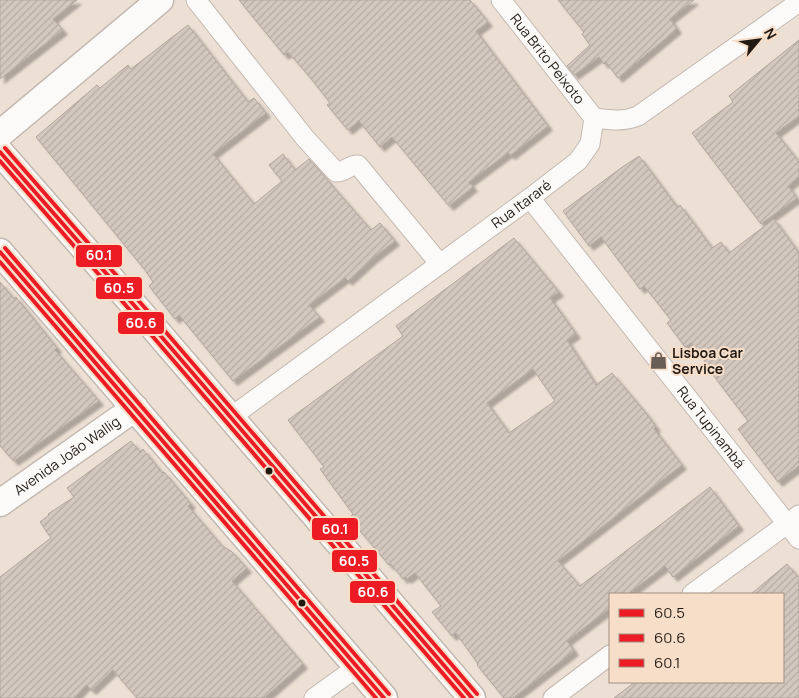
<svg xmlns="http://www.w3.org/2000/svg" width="799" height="698" viewBox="0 0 799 698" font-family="Manrope,sans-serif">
	<defs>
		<pattern id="building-hatch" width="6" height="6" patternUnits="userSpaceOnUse" patternTransform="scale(1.25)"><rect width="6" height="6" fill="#d3c8bf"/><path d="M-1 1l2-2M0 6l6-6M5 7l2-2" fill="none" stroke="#b5aba3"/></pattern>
		<filter id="shadow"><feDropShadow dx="4.5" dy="4.5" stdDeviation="1" flood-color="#0004"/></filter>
	</defs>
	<rect width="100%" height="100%" fill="#ecdfd4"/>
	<!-- building -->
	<path fill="url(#building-hatch)" stroke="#b1a69e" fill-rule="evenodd" filter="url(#shadow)" d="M0 0H77L53 19 63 30 0 79Z
		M239 0H470L488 22 476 31 548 126 511 155 508 153 469 182 473 187 449 206 392 137 380 147 359 121 348 130 327 105 330 103 309 76 288 52 284 55Z
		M558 0H694L670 19 677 29 618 78 606 62 604 64 599 57 574 75 567 66 590 45 582 34 584 32Z
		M188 25 248 102 254 98 266 113 213 154 254 204 282 181 269 165 283 154 295 170 309 159 371 230 380 223 395 241 373 258 348 281 345 278 309 305 320 317 233 381 179 315 175 319 149 286 153 282 145 270 36 137 97 85 100 88 128 65 131 69Z
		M799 40V116L776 133 799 162V177L788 186 797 198 761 224 692 133 733 102 729 96Z
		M639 156 677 207 680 205 712 248 721 242 729 253 774 219 799 253V466L778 482 738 429 748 421 713 375 715 374 691 343 685 347 667 323 671 320 644 286 640 289 601 237 589 246 563 211 621 168Z
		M514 238 559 292 550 298 576 334 567 340 596 385 612 373 645 412 656 427 654 429 682 465 558 561 580 586 710 487 739 526 673 577 665 566 628 594H610V608L567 641 574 651 513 698H504L477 665 478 664 456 633 452 636 432 612 441 606 415 573 407 579 405 577 403 579 391 564 389 565 349 518 353 514 320 469 324 467 288 420 403 336 396 326ZM533 369 555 401 509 433 487 403Z
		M0 282 14 299 16 297 57 348 55 350 99 401 14 461 0 446Z
		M131 441 140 452 143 449 162 473 164 472 191 504 188 506 222 546 231 551 247 568 232 581 303 664 264 698H137L113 670 92 690 86 685 74 698H0V577L51 538 40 522 49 515 48 514 74 497 67 488Z
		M787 564 799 578V698H614L635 682H783V594H751Z"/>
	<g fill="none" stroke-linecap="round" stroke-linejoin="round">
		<defs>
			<g id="minor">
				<path d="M196 0 305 138 336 172C344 173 350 164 358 165L440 264"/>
				<path id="s1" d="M501 0 594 118"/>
				<path d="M594 118C610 120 623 122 638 116L799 2"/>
				<path id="s2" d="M530 198 799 539"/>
				<path id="s3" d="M231 417 530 198 578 161 590 144 594 118"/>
				<path d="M692 594 799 515"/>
				<path d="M314 698 357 667"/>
				<path d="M553 698 610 655"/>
			</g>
			<g id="secondary">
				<path d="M0 134 160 0"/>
				<path d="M0 152 147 320 472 698"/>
				<path d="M0 252 384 698"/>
				<path id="s4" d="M0 503 135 408"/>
			</g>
		</defs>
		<!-- minor casing -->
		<use href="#minor" stroke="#c3b8b0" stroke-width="21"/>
		<!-- secondary casing -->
		<use href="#secondary" stroke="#c3b8b0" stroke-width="29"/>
		<!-- minor -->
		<use href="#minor" stroke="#fcfaf9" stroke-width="19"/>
		<!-- secondary -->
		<use href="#secondary" stroke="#fcfaf9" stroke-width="26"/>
		<defs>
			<path id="bus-1" d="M0 152 147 320 472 698
				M0 252 384 698"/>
			<path id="bus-2" d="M0 161 142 324 464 698
				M0 262 376 698"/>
			<path id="bus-3" d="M5 148 152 316 477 694
				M5 248 389 694"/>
		</defs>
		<!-- bus-1 casing -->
		<use href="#bus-1" stroke="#f7dec9" stroke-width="8"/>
		<!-- bus-2 casing -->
		<use href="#bus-2" stroke="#f7dec9" stroke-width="8"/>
		<!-- bus-3 casing -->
		<use href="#bus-3" stroke="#f7dec9" stroke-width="8"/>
		<!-- bus-1 -->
		<use href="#bus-1" stroke="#ed1c24" stroke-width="4"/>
		<!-- bus-2 -->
		<use href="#bus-2" stroke="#ed1c24" stroke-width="4"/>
		<!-- bus-3 -->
		<use href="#bus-3" stroke="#ed1c24" stroke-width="4"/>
	</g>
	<!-- icons -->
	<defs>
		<symbol id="shop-bare" viewBox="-9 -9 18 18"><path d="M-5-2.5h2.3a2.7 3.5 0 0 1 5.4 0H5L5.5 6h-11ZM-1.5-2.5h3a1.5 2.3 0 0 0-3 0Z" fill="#695e56" stroke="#f7dec9" stroke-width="2.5" paint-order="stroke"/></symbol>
	</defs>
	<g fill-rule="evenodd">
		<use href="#shop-bare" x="646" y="348" width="25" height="25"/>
	</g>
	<!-- markers -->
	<g fill="#221912" stroke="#f7dec9" stroke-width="2">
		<circle cx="269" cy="471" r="4.5"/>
		<circle cx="302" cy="603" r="4.5"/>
	</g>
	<g text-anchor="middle" stroke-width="4" stroke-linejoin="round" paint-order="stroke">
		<!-- street labels -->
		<g font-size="14" fill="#221912" stroke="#f7dec9">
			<text dy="5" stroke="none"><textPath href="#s1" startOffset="75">Rua Brito Peixoto</textPath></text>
			<text dy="5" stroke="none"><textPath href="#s3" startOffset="360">Rua Itararé</textPath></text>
			<text dy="5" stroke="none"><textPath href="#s2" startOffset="292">Rua Tupinambá</textPath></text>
			<text dy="5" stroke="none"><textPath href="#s4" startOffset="82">Avenida João Wallig</textPath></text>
		</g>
		<!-- poi labels -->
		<g font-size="14" font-weight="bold" fill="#221912" stroke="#f7dec9" text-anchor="start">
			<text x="672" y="358">Lisboa Car<tspan x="672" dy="16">Service</tspan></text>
		</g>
	</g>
	<g stroke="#f7dec9" stroke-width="2">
		<rect x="75" y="244" width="48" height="24" rx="5" fill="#ed1c24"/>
		<rect x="95" y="276" width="48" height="24" rx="5" fill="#ed1c24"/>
		<rect x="117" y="311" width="48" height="24" rx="5" fill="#ed1c24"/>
		<rect x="311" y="517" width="48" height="24" rx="5" fill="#ed1c24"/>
		<rect x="331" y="549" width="47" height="24" rx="5" fill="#ed1c24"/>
		<rect x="349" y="580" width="47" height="24" rx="5" fill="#ed1c24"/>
	</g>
	<g font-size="14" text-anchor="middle" font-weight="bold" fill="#fff">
		<text x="99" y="260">60.1</text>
		<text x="119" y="293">60.5</text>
		<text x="141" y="328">60.6</text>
		<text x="335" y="534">60.1</text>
		<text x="354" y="566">60.5</text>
		<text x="373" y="597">60.6</text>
	</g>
	<!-- legend -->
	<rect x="609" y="593" width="175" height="90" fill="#f7dec9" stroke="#a28f80"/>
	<rect x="619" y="609" width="25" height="8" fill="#ed1c24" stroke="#a28f80"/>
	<text x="654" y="618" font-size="15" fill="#221912">60.5</text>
	<rect x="619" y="634" width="25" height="8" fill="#ed1c24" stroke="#a28f80"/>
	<text x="654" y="643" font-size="15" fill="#221912">60.6</text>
	<rect x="619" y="659" width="25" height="8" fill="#ed1c24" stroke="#a28f80"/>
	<text x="654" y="668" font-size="15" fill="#221912">60.1</text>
	<!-- north arrow -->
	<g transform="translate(759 40) rotate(61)" stroke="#f7dec9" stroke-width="4" paint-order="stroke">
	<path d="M0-4L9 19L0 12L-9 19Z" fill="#221912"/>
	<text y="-8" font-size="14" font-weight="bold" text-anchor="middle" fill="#221912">N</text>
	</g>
</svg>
